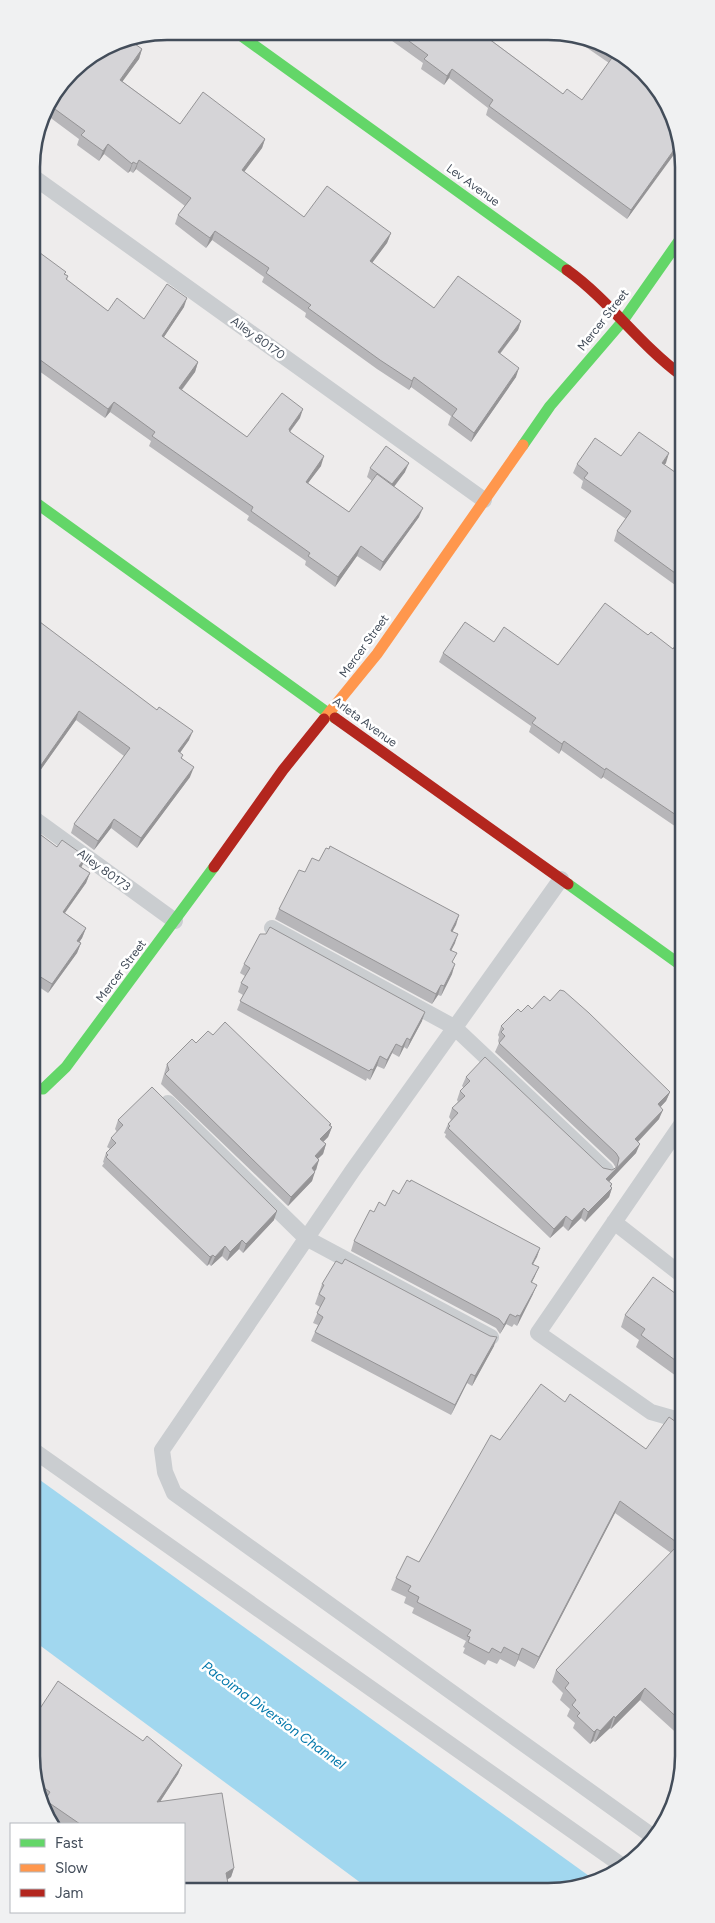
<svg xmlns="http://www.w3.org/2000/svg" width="715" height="1923" viewBox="0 0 715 1923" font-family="Figtree,sans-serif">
	<rect width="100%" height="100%" fill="#eeecec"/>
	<!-- water -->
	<path fill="#a1d7ef" d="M33 1475 596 1881 575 1889H369L34 1641Z"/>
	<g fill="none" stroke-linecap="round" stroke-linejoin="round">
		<!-- lane -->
		<path stroke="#cacdd0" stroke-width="16" d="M32 176 484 500
			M33 818 175 921
			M561 879 353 1170 162 1450 165 1472 174 1493 655 1838
			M272 928 454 1027 606 1170
			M168 1103 306 1238 491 1337
			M614 1222 683 1276
			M672 1418 651 1412 538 1333 683 1122
			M33 1450 624 1867"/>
		<!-- fast -->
		<path stroke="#63d668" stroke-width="11" d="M236 32 567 270
			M523 445 550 406 622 322 681 238
			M32 500 335 718
			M568 884 682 966
			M33 1088 43 1089 66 1067 214 867"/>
		<!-- slow -->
		<path stroke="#ff974d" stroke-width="11" d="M324 719 377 654 523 445"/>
		<!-- jam -->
		<path stroke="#b3261e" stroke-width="11" d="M567 270C609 300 639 344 681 375
			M335 718 568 884
			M214 867 283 770 324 719"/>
	</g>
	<!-- wall -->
	<path fill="#b7b6b9" d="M381 33H489L487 37 563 94 582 100 609 63 580 43 582 38 644 71 681 140 627 219 486 115 488 108 449 78 444 85 421 69 423 63Z
		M142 49 139 59 122 81 180 124 265 139 262 148 244 172 304 217 391 233 387 243 372 263 434 308 521 321 518 330 500 354 516 377 471 442 448 425 451 416 411 387 409 390 377 369 305 317 306 313 262 282 264 277 212 240 206 248 175 224 178 215 185 206 136 169 133 173 130 171 128 173 104 154 99 161 77 145 79 139 44 113 45 107 77 65Z
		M32 247 68 276 67 280 108 311 144 319 184 307 163 338 198 362 195 372 182 390 247 437 300 418 290 432 321 466 308 483 349 512 372 481 367 477 370 468 405 472 394 487 419 517 380 571 357 556 335 587 305 565 306 561 247 520 249 516 149 446 151 441 110 412 105 418 32 366Z
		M621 456 666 463 664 465 682 477V590L614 541 617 531 626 519 581 488 583 481 573 473 577 464Z
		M32 616 189 740 180 752 182 758 190 777 137 848 111 828 94 850 71 833 74 824 124 756 76 720 32 782Z
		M648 635 673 649 682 635V831L603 777 601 779 561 750 559 754 529 732 531 726 439 662 443 653 494 642 558 665Z
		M33 829 57 847 86 857 81 867 90 873 86 883 65 913 86 928 82 938 79 942 81 943 77 953 48 993 36 985 33 989Z
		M319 861 459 915 452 931 455 943 451 950 453 963 452 974 441 996 438 995 432 1004 275 919 279 909 305 872Z
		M244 964 422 1021 407 1049 404 1047 399 1057 392 1053 384 1069 377 1066 370 1080 367 1078 366 1081 237 1010 243 995 238 992 241 983 245 976 240 973Z
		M550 1001 670 1092 666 1101 660 1107 659 1119 638 1142 636 1153 609 1181 612 1184 611 1186 612 1188 609 1197 585 1222 581 1218 568 1231 563 1226 550 1238 445 1137 446 1134 444 1133 448 1124 451 1120 449 1117 452 1108 458 1102 457 1100 460 1091 464 1088 462 1086 466 1077 603 1168 612 1170 616 1168 613 1163 495 1052 499 1043 498 1041 499 1037 498 1035 501 1026 521 1012 532 1009Z
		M213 1035 331 1124 330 1126 332 1127 328 1137 323 1142 326 1144 323 1154 318 1159 316 1170 314 1171 312 1181 288 1206 161 1084 167 1064 196 1043Z
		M118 1120 274 1220 243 1253 239 1249 227 1261 222 1256 211 1266 209 1264 207 1266 102 1166 104 1163 103 1162 106 1153 110 1149 107 1147 111 1138 117 1132 115 1129Z
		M399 1194 540 1248 533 1264 535 1276 532 1282 533 1294 517 1326 514 1324 512 1327 506 1324 500 1334 496 1328 351 1251 354 1241 374 1212 385 1206Z
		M322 1284 494 1346 472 1386 467 1383 451 1415 311 1341 318 1325 313 1323 320 1307 315 1304Z
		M683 1299V1381L636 1347 639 1340 621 1327 625 1315Z
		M565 1402 646 1449 683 1427V1739L640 1700 611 1729 610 1728 595 1742 593 1741 590 1744 573 1728 575 1723 567 1716 570 1709 560 1700 563 1693 552 1682 556 1670 671 1553 615 1513 534 1669 518 1660 515 1667 500 1659 497 1664 488 1660 485 1665 463 1653 465 1648 463 1647 466 1641 412 1613 414 1608 404 1603 406 1597 391 1590 396 1578 419 1562 500 1440Z
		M34 1710 37 1713 143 1741 182 1765 178 1774 160 1802 234 1868 231 1877 227 1880 184 1824H63L52 1817 44 1801 45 1800 42 1798 34 1783Z"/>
	<!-- shaded-wall -->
	<path fill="#959496" d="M486 33H489L481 45 485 36Z
		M142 49 139 59 117 89 120 80Z
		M452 69 449 78 444 85 447 76Z
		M265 139 262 148 238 180 242 170Z
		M681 140V145L627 219 631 210Z
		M108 144 104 154 99 161 103 151Z
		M139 160 136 169 133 173 137 164Z
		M133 162 130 171 128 173 132 164Z
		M215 231 212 240 206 248 210 238Z
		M391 233 387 243 366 271 370 261Z
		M187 298 184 307 158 346 162 336Z
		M521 321 518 330 494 361 498 352Z
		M198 362 195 372 176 397 179 388Z
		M519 368 516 377 471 442 474 433Z
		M414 377 411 387 409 390 412 381Z
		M114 402 110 412 105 418 108 409Z
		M303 409 300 418 285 438 289 429Z
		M669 453 666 463 659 472 662 463Z
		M324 456 321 466 302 491 306 482Z
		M409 463 405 472 389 493 392 484Z
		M423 508 419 517 380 571 383 562Z
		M361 546 357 556 335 587 338 577Z
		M79 711 76 720 32 782V778Z
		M193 731 189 740 175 760 178 751Z
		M564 741 561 750 559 754 562 744Z
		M194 767 190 777 137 848 141 838Z
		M606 768 603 777 601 779 605 770Z
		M114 819 111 828 94 850 98 841Z
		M86 857 82 866 75 875 79 866Z
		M90 873 86 883 59 921 63 912Z
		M459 915 456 925 448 940 451 931Z
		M86 928 82 938 74 950 77 941Z
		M458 934 455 943 447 959 450 950Z
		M81 943 77 953 48 993 52 984Z
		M455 964 452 974 441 996 444 986Z
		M39 976 36 985 33 989 36 980Z
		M441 985 438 995 432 1004 436 994Z
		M425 1012 422 1021 407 1049 410 1040Z
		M407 1038 404 1047 399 1057 402 1047Z
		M396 1044 392 1053 384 1069 387 1060Z
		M380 1056 377 1066 370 1080 373 1070Z
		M670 1092 666 1101 654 1114 658 1104Z
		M663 1110 659 1119 632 1148 635 1139Z
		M331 1124 328 1131 332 1127 328 1137 317 1148 320 1139Z
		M326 1144 323 1154 311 1165 315 1156Z
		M640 1144 636 1153 603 1188 606 1179Z
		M319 1160 316 1170 308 1177 312 1168Z
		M315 1172 312 1181 288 1206 291 1197Z
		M612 1184 609 1192 612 1188 609 1197 585 1222 588 1212Z
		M584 1208 581 1218 568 1231 572 1221Z
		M277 1211 274 1220 243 1253 246 1244Z
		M566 1216 563 1226 550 1238 554 1229Z
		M242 1240 239 1249 227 1261 230 1252Z
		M225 1246 222 1256 211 1266 215 1257Z
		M540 1248 537 1257 528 1273 532 1264Z
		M213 1255 209 1264 207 1266 210 1257Z
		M539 1267 535 1276 527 1291 531 1282Z
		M537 1285 533 1294 517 1326 520 1316Z
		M510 1314 506 1324 500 1334 504 1325Z
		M497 1337 494 1346 472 1386 475 1376Z
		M471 1374 467 1383 451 1415 455 1405Z
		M620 1501 615 1513 534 1669 539 1657Z
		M522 1648 518 1660 515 1667 519 1655Z
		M645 1688 640 1700 611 1729 615 1718Z
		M614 1716 610 1728 595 1742 600 1731Z
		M597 1729 593 1741 590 1744 594 1732Z
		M182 1765 178 1774 154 1811 157 1802Z
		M234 1868 231 1877 223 1882 226 1873Z"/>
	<!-- building -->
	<path fill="#d5d4d7" stroke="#959496" d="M398 33H486L485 36 563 94 567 89 582 100 614 55H613L644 71 681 140 631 210 489 106 493 100 452 69 447 76 424 59 428 55Z
		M128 39 142 49 120 80 180 124 203 92 265 139 242 170 304 217 327 186 391 233 370 261 434 308 458 276 521 321 498 352 519 368 474 433 452 416 457 409 414 377 412 381 380 360 308 308 311 305 266 273 269 268 215 231 210 238 178 215 191 198 139 160 137 164 133 162 132 164 108 144 103 151 81 135 85 131 48 104 77 65 115 41Z
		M32 247 66 272 64 274 68 276 66 279 108 311 117 298 144 319 167 284 187 298 162 336 198 362 179 388 247 437 282 393 303 409 289 429 290 432 324 456 306 482 349 512 377 474 423 508 383 562 361 546 338 577 308 556 310 553 251 511 253 507 152 436 155 432 114 402 108 409 32 354Z
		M639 432 669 453 662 463 682 477V578L617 531 631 511 584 478 588 473 577 464 595 438 621 456Z
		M386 446 409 463 392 484 370 468Z
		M605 603 648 635 651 632 673 649 682 635V819L606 768 605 770 564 741 562 744 532 723 536 718 443 653 465 622 494 642 504 627 558 665Z
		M32 616 157 710 159 707 193 731 178 751 183 755 181 758 194 767 141 838 114 819 98 841 74 824 130 748 79 711 32 778Z
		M33 829 57 847 62 840 86 857 79 866 90 873 63 912 86 928 77 941 81 943 52 984 39 976 36 980 33 977Z
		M330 846 459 915 451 931 458 934 450 950 457 953 452 962 455 964 444 986 441 985 436 994 279 909 299 870 305 872 312 858 319 861 326 848 329 849Z
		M270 927 425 1012 410 1040 407 1038 402 1047 396 1044 387 1060 380 1056 373 1070 371 1069 369 1071 240 1001 248 987 241 983 250 968 244 964 260 934H266Z
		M560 990 564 991 589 1013 670 1092 658 1104 663 1110 635 1139 640 1144 606 1179 612 1184 610 1186 612 1188 588 1212 584 1208 572 1221 566 1216 554 1229 448 1128 450 1126 448 1124 458 1113 452 1108 465 1096 460 1091 470 1081 466 1077 485 1057 603 1168 612 1170 617 1167 619 1158 616 1153 499 1043 505 1036 501 1032 504 1029 501 1026 518 1009 521 1012 528 1005 532 1009 544 996 550 1001Z
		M225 1022 331 1124 329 1125 332 1127 320 1139 326 1144 315 1156 319 1160 312 1168 315 1172 291 1197 165 1074 169 1070 167 1064 192 1039 196 1043 208 1031 213 1035Z
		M152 1087 277 1211 246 1244 242 1240 230 1252 225 1246 215 1257 213 1255 210 1257 106 1157 108 1155 106 1153 116 1143 111 1138 123 1125 118 1120Z
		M407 1180 410 1182 411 1180 540 1248 532 1264 539 1267 531 1282 537 1285 520 1316 517 1315 516 1317 510 1314 504 1325 499 1319 354 1241 370 1210 374 1212 379 1202 385 1206 393 1190 399 1194Z
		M345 1259 490 1336 497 1337 475 1376 471 1374 455 1405 315 1332 323 1317 317 1313 325 1298 319 1294 324 1285 322 1284 336 1261 342 1264Z
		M653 1277 683 1299V1366L641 1335 645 1329 625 1315Z
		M541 1384 565 1402 570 1394 646 1449 669 1417 683 1427V1723L645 1688 615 1718 614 1716 600 1731 597 1729 594 1732 577 1716 580 1713 572 1705 576 1700 565 1688 569 1683 556 1670 679 1544 620 1501 539 1657 522 1648 519 1655 504 1647 501 1653 492 1648 489 1653 468 1642 470 1637 467 1636 471 1630 417 1602 419 1597 408 1591 411 1586 396 1578 407 1556 419 1562 491 1435 500 1440Z
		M58 1681 143 1741 147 1736 182 1765 157 1802 222 1793 234 1868 226 1873 229 1889H184V1824H80L45 1800 50 1792 34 1781V1710L37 1713Z
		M354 1886 358 1889H351Z"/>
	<g text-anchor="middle" stroke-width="5" stroke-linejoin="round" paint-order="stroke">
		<!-- street labels -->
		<g font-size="12" fill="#434d5a" stroke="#fff">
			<text transform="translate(473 185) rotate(36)" y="4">Lev Avenue</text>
			<text transform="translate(603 320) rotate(-52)" y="4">Mercer Street</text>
			<text transform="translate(258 338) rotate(36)" y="4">Alley 80170</text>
			<text transform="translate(364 646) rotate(-54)" y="4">Mercer Street</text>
			<text transform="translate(365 722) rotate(36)" y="4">Arleta Avenue</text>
			<text transform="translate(104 870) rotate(36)" y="4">Alley 80173</text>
			<text transform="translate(121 971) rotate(-53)" y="4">Mercer Street</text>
		</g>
		<!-- water labels -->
		<g font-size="14" font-style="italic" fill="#0479ac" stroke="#fff">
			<text transform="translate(274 1715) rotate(36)" y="5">Pacoima Diversion Channel</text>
		</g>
	</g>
	<!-- crop -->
	<path d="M0 0H715V1923H0ZM167 40H548A127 127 0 0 1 675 167V1756A127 127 0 0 1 548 1883H167A127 127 0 0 1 40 1756V167A127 127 0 0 1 167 40Z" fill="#f0f1f2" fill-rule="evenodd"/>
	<path fill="none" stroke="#434d5a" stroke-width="2.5" d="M167 40H548A127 127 0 0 1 675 167V1756A127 127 0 0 1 548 1883H167A127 127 0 0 1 40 1756V167A127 127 0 0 1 167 40Z"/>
	<!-- legend -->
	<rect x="10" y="1823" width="175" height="90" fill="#ffffff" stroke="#b4b8bd"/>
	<rect x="20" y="1839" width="25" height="8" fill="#63d668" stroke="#b4b8bd"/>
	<text x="55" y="1848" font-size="15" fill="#434d5a">Fast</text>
	<rect x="20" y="1864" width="25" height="8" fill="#ff974d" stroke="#b4b8bd"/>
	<text x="55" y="1873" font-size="15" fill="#434d5a">Slow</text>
	<rect x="20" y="1889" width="25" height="8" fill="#b3261e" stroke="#b4b8bd"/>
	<text x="55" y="1898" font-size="15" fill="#434d5a">Jam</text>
</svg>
